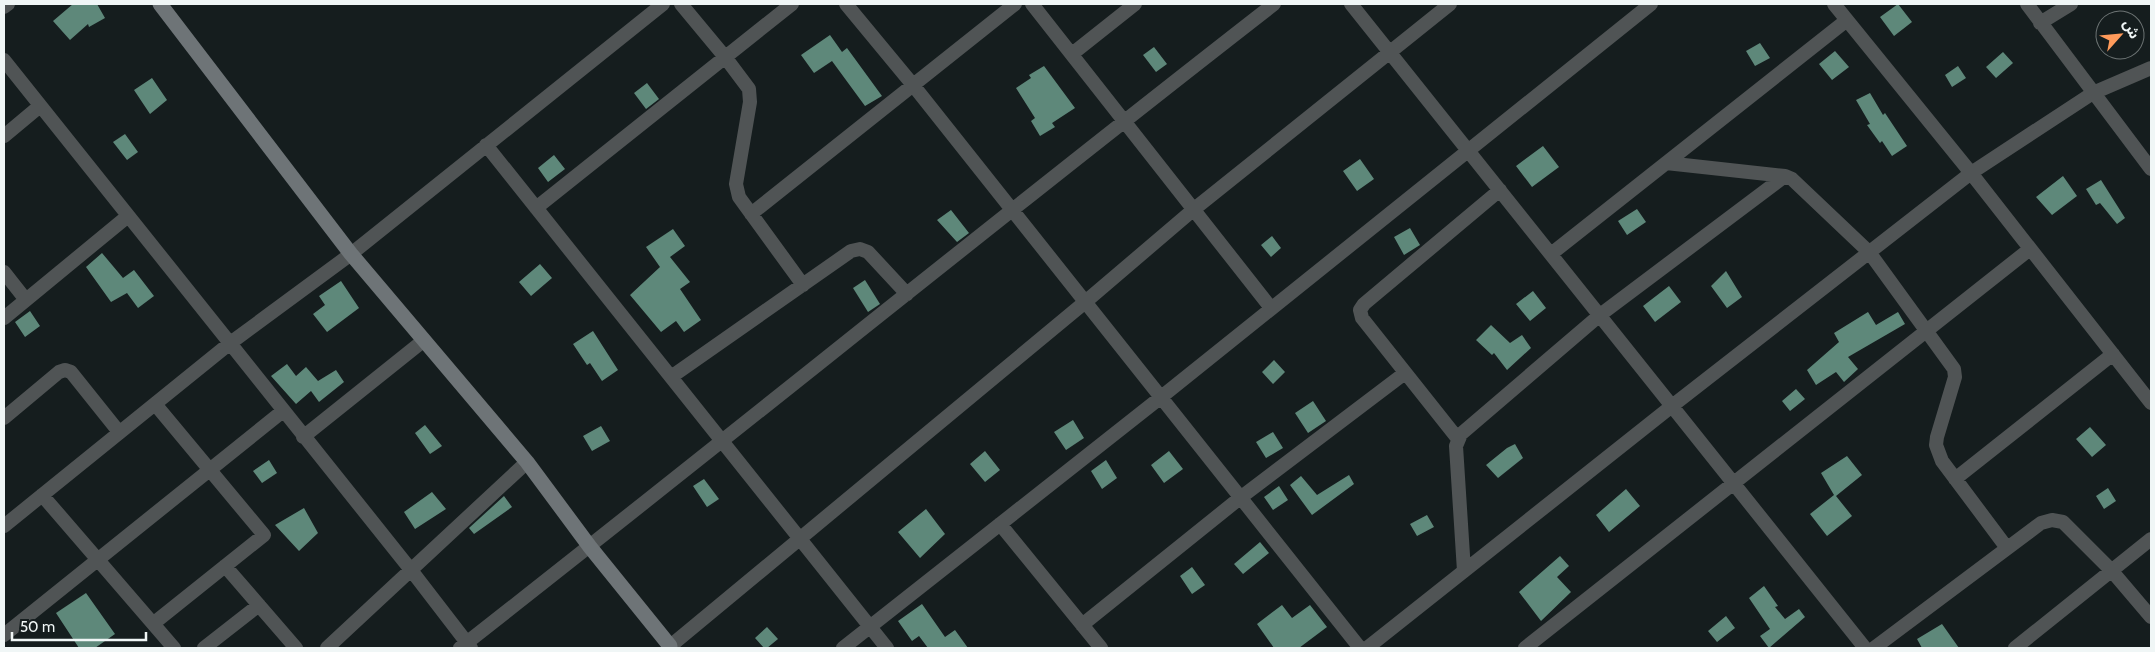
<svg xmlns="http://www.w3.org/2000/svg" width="2155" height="652" viewBox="0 0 2155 652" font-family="Cabin,'Noto Sans Arabic',sans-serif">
	<rect width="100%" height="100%" fill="#151d1e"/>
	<!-- building -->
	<path fill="#5e887a" d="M73 4H97L105 18 89 27 88 24 70 40 53 21Z
		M1898 4 1912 22 1894 36 1880 17Z
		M830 35 842 52 847 48 882 96 865 106 832 61 814 73 801 55Z
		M1760 43 1770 58 1755 66 1746 51Z
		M1154 47 1167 64 1156 72 1143 55Z
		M1835 51 1849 67 1832 80 1819 64Z
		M2003 52 2013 63 1996 78 1986 67Z
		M1044 66 1075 108 1052 123 1055 127 1040 136 1031 121 1035 118 1016 88 1031 78 1029 75Z
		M1958 66 1966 78 1952 87 1945 75Z
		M152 78 167 100 150 114 134 90Z
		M647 83 659 99 646 109 634 93Z
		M1870 93 1883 115 1885 113 1907 146 1892 156 1882 141 1880 143 1867 125 1870 124 1856 100Z
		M125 134 138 152 127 160 113 142Z
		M1543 146 1559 167 1532 187 1516 166Z
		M554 155 565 169 548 182 538 168Z
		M1360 159 1374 179 1357 191 1343 171Z
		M2063 176 2077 196 2052 215 2036 197Z
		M2101 180 2125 218 2117 224 2100 203 2096 205 2086 189Z
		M1637 209 1646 222 1627 235 1618 221Z
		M951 210 969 233 957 242 937 220Z
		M1410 228 1420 245 1404 255 1394 237Z
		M673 229 685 246 670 257 690 282 680 289 701 320 684 332 676 321 661 332 630 295 660 267 646 247Z
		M1272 236 1281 248 1271 257 1261 245Z
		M102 253 123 278 134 270 154 296 138 308 127 293 111 302 86 267Z
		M540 264 552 278 531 296 519 282Z
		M1726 271 1742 297 1727 308 1711 286Z
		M865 280 880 304 868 312 853 288Z
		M341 281 359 308 327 332 313 314 325 305 319 296Z
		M1669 286 1681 302 1655 322 1643 306Z
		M1533 291 1546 308 1530 321 1516 304Z
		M30 311 40 326 25 337 15 322Z
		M1868 312 1876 325 1898 312 1905 324 1848 357 1858 369 1844 382 1836 372 1816 385 1807 370 1839 342 1834 333Z
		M1491 325 1510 343 1522 335 1531 348 1507 370 1494 353 1492 355 1476 340Z
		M593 331 618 370 602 381 590 363 587 365 573 344Z
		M1274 360 1285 372 1273 384 1262 372Z
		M287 364 296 376 306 367 318 381 336 370 344 382 319 402 311 391 296 404 271 376Z
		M1796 389 1805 399 1790 411 1782 401Z
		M1313 401 1326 421 1308 433 1295 413Z
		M1073 420 1084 438 1066 450 1054 432Z
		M425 425 442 446 430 454 415 433Z
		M601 426 610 441 592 451 583 436Z
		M2090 427 2106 445 2092 457 2076 439Z
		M1273 432 1283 448 1266 458 1256 442Z
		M1515 444 1523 458 1498 478 1486 465 1507 448Z
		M985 451 1000 470 985 482 970 464Z
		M1169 451 1183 469 1164 483 1151 465Z
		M1847 456 1862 475 1836 496 1852 516 1827 536 1810 514 1834 495 1821 473Z
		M269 460 277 473 262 483 253 471Z
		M1106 460 1117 478 1102 489 1091 471Z
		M1349 475 1354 484 1312 515 1290 485 1301 476 1317 495Z
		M704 479 719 499 707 507 693 486Z
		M1279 486 1288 500 1273 510 1264 497Z
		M2108 488 2116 501 2104 509 2096 496Z
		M1626 489 1640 506 1609 532 1596 515Z
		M432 492 446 509 415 529 404 512Z
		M504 496 512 507 474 534 469 528Z
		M304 508 318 533 299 551 275 525Z
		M926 509 945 534 920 558 898 532Z
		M1427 515 1434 527 1417 536 1410 524Z
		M1260 542 1269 553 1243 574 1234 564Z
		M1560 556 1569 566 1557 577 1571 592 1541 621 1519 592Z
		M1192 567 1205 585 1192 594 1180 576Z
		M1764 586 1778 606 1775 607 1785 619 1799 609 1805 617 1769 648 1760 636 1770 629 1749 598Z
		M86 593 115 634 95 648H79L56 613Z
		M922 604 945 637 955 630 968 648H928L919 636 912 641 898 621Z
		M1282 605 1292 618 1310 605 1327 627 1299 648H1274L1257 624Z
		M1726 616 1735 628 1717 642 1708 631Z
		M1942 624 1959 648H1922L1917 639Z
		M767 627 778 639 767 648H764L755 638Z"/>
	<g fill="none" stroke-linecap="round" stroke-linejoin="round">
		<!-- street -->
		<path stroke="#505455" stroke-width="14" d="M681 4 725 57 749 89 750 102 736 184 739 197 803 285
			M846 4 913 85 1360 648
			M1032 4 1271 308
			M1351 4 1865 648
			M1834 4 1971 173 2151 403
			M2027 4 2151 169
			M4 7 8 4
			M2040 23 2071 4
			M1072 54 1135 4
			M4 60 411 570 471 648
			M4 136 40 106
			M486 145 887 648
			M1666 163 1785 176 1792 179 1869 252 1954 369 1955 377 1937 437 1936 445 1942 461 2007 548
			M536 208 792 4
			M751 214 1015 4
			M1551 254 1847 20
			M4 272 26 300
			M4 318 128 216
			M671 377 851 251 860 249 868 252 907 294
			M4 418 59 372 65 370 71 372 119 432
			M303 437 423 341
			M1458 439 1362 318 1360 310 1364 304 1500 190
			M1955 479 2113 354
			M42 495 174 648
			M1000 524 1101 648
			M4 526 229 344 351 254 663 4
			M225 566 296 648
			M1464 571 1456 446 1461 434 1600 315 1785 176
			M154 623 264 535 155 404
			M1082 625 1240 498 1405 373
			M4 635 283 411
			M204 648 259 605
			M327 648 527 462
			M460 648C732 435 1001 216 1274 4
			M668 648 1084 303 1193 210 1450 4
			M843 648 1160 398 1651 4
			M1367 648 1672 406 1971 173 2093 93 2151 68
			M1525 648 2030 249
			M1874 648 2041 523 2052 520 2063 522 2111 570 2151 617
			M2015 648 2151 539"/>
		<!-- secondary -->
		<path stroke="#6e7477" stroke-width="15" d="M160 4 351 254 527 462 590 547 670 646"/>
	</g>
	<!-- border -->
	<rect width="2155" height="652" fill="none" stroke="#f0f6f6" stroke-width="10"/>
	<!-- north arrow -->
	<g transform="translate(2120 35) rotate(63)"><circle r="24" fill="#151d1e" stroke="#6d7474"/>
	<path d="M0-4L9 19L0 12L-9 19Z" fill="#ff9b5b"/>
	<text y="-8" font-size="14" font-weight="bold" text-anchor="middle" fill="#f0f6f6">ش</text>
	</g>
	<!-- scale -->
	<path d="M12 632v8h134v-8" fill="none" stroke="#f0f6f6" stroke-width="2.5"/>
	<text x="20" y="632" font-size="15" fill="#f0f6f6" stroke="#151d1e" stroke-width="4" paint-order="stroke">50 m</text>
</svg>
